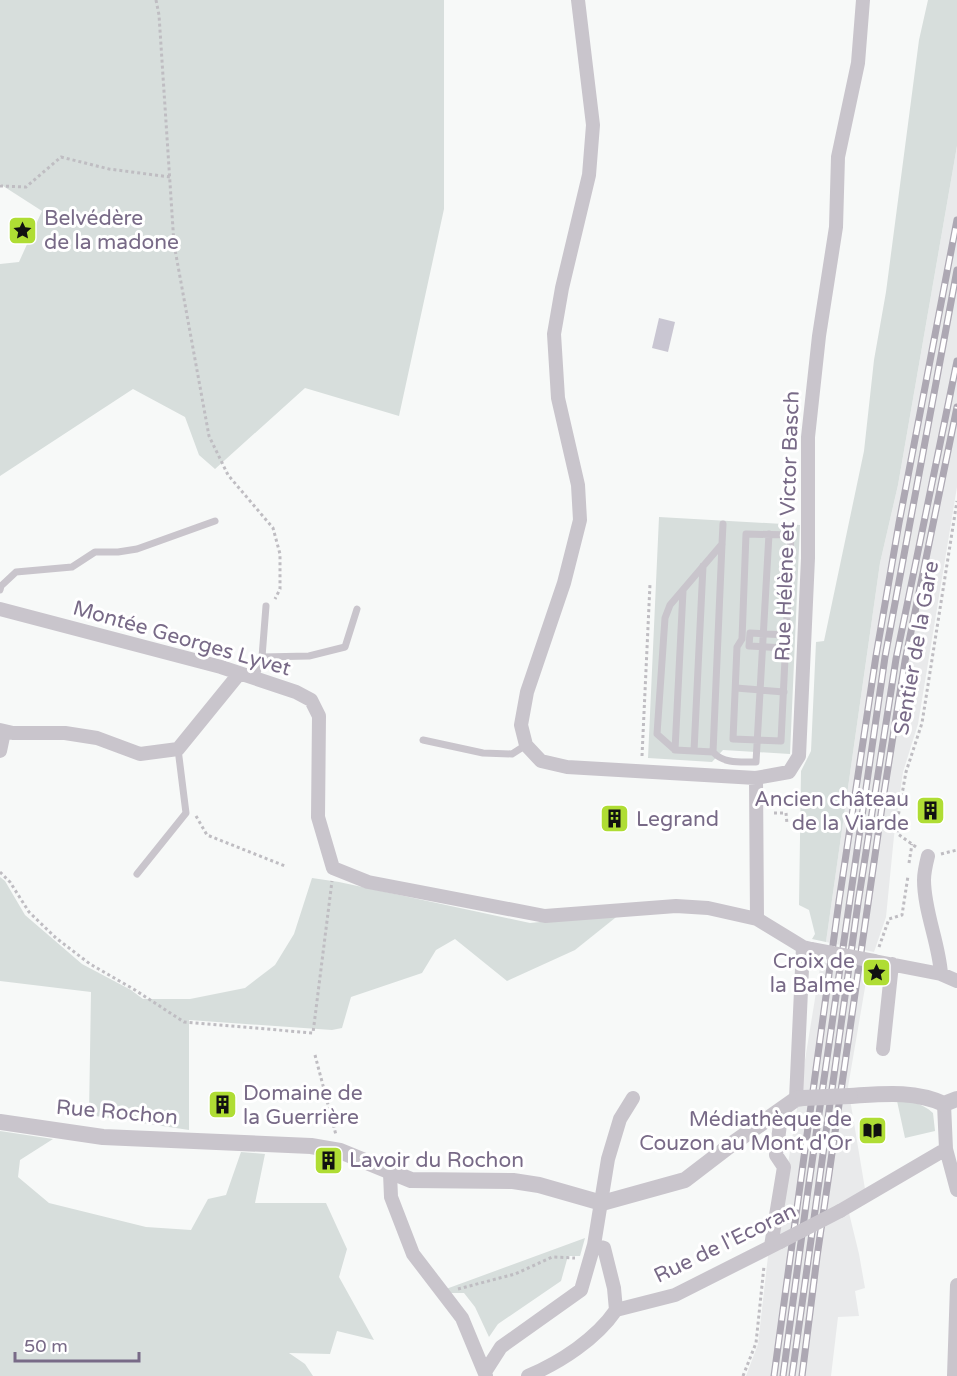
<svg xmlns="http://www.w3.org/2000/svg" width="957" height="1376" viewBox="0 0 957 1376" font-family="'Varela Round',sans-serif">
	<rect width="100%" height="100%" fill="#f7f9f8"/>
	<!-- built -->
	<path fill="#e9eaeb" d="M957 146V487L918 724 903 772 894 836 886 917 874 952 826 942 880 563 898 485Z
		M821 962 868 970 848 1087 865 1189 849 1213 859 1254 865 1288 855 1291 859 1316 838 1317 831 1376H746L758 1344 768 1256 776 1237Z"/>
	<!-- green -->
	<path fill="#d7dedc" d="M0 0H444V209L399 416 305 388 215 469 199 455 185 417 133 389 0 476V264L19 262 42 211 0 184Z
		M928 0H957V146L898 485 880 563 826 942 812 939 815 934 809 910 799 905 801 771 811 751 816 642 824 641 864 451 874 360 886 292 919 40Z
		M659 517 800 525 790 754 723 750 712 762 648 758Z
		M0 877 5 881 25 915 82 964 131 990 143 999H190L245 988 275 965 294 934 312 878 339 882 530 923 620 914 575 950 507 981 455 939 436 950 422 973 351 997 342 1028 332 1030 189 1020V1130L89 1115 91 992 0 981Z
		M897 1101C911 1101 922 1103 933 1113L935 1131 905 1138Z
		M0 1131 53 1139 20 1160 18 1177 49 1203 146 1227 191 1230 208 1199 226 1195 241 1152 265 1154 255 1203H326L347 1249 339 1277 374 1340 337 1331 330 1354 289 1353 305 1364 313 1376H0Z
		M585 1238 580 1256H568L561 1281 498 1324 489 1337 475 1307 464 1293H450L446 1289Z"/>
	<!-- water -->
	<path fill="#c9c6d2" d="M659 318 675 322 668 352 652 348Z"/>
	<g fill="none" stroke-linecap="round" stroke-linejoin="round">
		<!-- path -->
		<path stroke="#bfbdc2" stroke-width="3" stroke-dasharray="3 3" stroke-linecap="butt" d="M156 0 159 15 174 244 209 436 228 475 273 528 280 554V589L275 599
			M0 186 26 187 61 157 109 169 170 177
			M642 756 650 584
			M774 813H786L787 824
			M196 816 207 835 285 866
			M916 847 898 834V817L906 772 922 723 957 501
			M941 854 957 850
			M909 863 912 844
			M0 872 10 882 29 912 56 938 90 964 135 990 184 1022 313 1033 332 881
			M879 947 889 919 902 915 908 876
			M315 1055 336 1135
			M458 1289 515 1274 552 1257 575 1258
			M743 1376 756 1343 764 1266"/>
		<!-- service -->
		<path stroke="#c9c5cc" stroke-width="7" d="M746 534 791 535 781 741 733 739 737 647 742 639Z
			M722 544 670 605 665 618 657 734 675 750 713 752 722 544 723 524
			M0 590 1 586 16 572 72 567 95 552H118L137 549 215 521
			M786 648 749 646 750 633 786 635
			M262 657 309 656 345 647 357 609
			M255 679 262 657 266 606
			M736 688 784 692
			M423 740 483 753 512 754 526 745
			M675 750 683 591
			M694 751 703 566
			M713 752C724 764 740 762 756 762L769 534
			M137 874 186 813 178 749"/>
		<!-- minor -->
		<path stroke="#c9c5cc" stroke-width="14" d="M578 0 593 125 589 175 562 288 554 334 558 398 578 485 580 520 564 583 527 692 521 725 526 745 541 761 567 767 756 778
			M0 609 221 667 296 692 311 700 319 716 318 817 333 868 368 882 545 916 676 906 708 908 757 919 803 947 811 949
			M0 730 13 733H65L97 738 140 754 178 749 239 674
			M0 751 4 732
			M928 856C926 864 924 872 924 880 924 911 939 943 941 974
			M757 919 756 778 789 772 799 756 808 558V437L819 336 836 227 838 157 858 63 863 0
			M874 961 941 974 957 981
			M883 1049 892 964
			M796 1099 803 947
			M944 1104 946 1149 957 1190
			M390 1173 391 1197 413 1254 462 1318 486 1376
			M840 1211 946 1149
			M594 1245 604 1248 614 1288 616 1310
			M771 1246 784 1167 776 1155 782 1109
			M485 1372 501 1347 581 1290 594 1245 608 1159 620 1119 633 1098
			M528 1376C561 1362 596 1339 616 1310L675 1295 780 1242
			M954 1376 957 1285"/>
		<!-- tertiary -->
		<path stroke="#c9c5cc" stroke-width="16" d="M850 1096C882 1094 914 1090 944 1104L957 1099
			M0 1122 103 1137 311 1146 340 1151 411 1180 513 1181 539 1185 602 1203 685 1180 732 1144 796 1099 803 1098"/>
		<defs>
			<path id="rail" d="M774 1376 839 901 876 656 899 523 957 220
				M783 1376 808 1190 885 657 957 270
				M792 1376 858 903 896 659 957 361
				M802 1376 817 1257 884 793 905 661 957 407"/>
		</defs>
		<!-- rail casing -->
		<use href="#rail" stroke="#ada8b3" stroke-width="7"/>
		<!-- rail -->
		<use href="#rail" stroke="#fff" stroke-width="4.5" stroke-dasharray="14" stroke-linecap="butt"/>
		<!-- minor-bridge -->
		<path stroke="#c9c5cc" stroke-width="14" d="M811 949 874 961
			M780 1242 840 1211"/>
		<!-- tertiary-bridge -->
		<path stroke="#c9c5cc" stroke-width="16" d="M803 1098 850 1096"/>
	</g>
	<!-- icons -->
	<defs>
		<symbol id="sight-square" viewBox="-11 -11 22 22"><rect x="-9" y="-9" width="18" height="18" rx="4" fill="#afdd34" stroke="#fff"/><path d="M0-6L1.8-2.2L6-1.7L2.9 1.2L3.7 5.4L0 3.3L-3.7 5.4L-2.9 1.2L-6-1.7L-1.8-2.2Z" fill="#111"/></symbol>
		<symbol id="building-square" viewBox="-11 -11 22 22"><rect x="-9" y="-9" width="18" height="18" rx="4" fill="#afdd34" stroke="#fff"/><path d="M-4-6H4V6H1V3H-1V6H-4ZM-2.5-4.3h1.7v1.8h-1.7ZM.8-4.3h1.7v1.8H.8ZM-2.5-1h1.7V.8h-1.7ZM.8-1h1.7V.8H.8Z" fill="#111"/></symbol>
		<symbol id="library-square" viewBox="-11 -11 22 22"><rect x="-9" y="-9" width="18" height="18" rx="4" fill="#afdd34" stroke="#fff"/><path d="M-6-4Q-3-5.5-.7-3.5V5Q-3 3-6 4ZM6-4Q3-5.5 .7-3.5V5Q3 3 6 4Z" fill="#111"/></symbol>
	</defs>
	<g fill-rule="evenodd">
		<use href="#sight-square" x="6" y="214" width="33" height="33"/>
		<use href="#building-square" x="914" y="794" width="33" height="33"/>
		<use href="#building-square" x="598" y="802" width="33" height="33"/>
		<use href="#sight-square" x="860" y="956" width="33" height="33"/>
		<use href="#building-square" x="206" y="1088" width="33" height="33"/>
		<use href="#library-square" x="856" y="1114" width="33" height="33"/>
		<use href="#building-square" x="312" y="1144" width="33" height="33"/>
	</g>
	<g text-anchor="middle" stroke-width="6" stroke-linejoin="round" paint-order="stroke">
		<!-- poi labels -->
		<g font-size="21" fill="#786a87" stroke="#fff" text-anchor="start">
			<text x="44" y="225">Belvédère<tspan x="44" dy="24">de la madone</tspan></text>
			<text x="909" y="806" text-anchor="end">Ancien château<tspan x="909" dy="24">de la Viarde</tspan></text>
			<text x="636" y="826">Legrand</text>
			<text x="855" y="968" text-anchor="end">Croix de<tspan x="855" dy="24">la Balme</tspan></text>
			<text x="243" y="1100">Domaine de<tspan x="243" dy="24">la Guerrière</tspan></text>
			<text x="852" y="1126" text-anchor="end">Médiathèque de<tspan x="852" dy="24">Couzon au Mont d'Or</tspan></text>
			<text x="349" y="1167">Lavoir du Rochon</text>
		</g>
		<!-- street labels -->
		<g font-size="21" fill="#786a87" stroke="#fff">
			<text transform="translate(787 526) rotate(-88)" y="7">Rue Hélène et Victor Basch</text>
			<text transform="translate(182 638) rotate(16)" y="7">Montée Georges Lyvet</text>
			<text transform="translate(916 648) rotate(-80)" y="7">Sentier de la Gare</text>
			<text transform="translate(117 1112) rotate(5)" y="7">Rue Rochon</text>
			<text transform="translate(725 1243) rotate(-26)" y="7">Rue de l'Ecoran</text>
		</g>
	</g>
	<!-- scale -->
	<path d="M15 1352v9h124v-9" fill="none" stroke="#786a87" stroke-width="3"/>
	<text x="24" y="1352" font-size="18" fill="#786a87" stroke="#ffffff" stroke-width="4.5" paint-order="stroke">50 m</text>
</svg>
